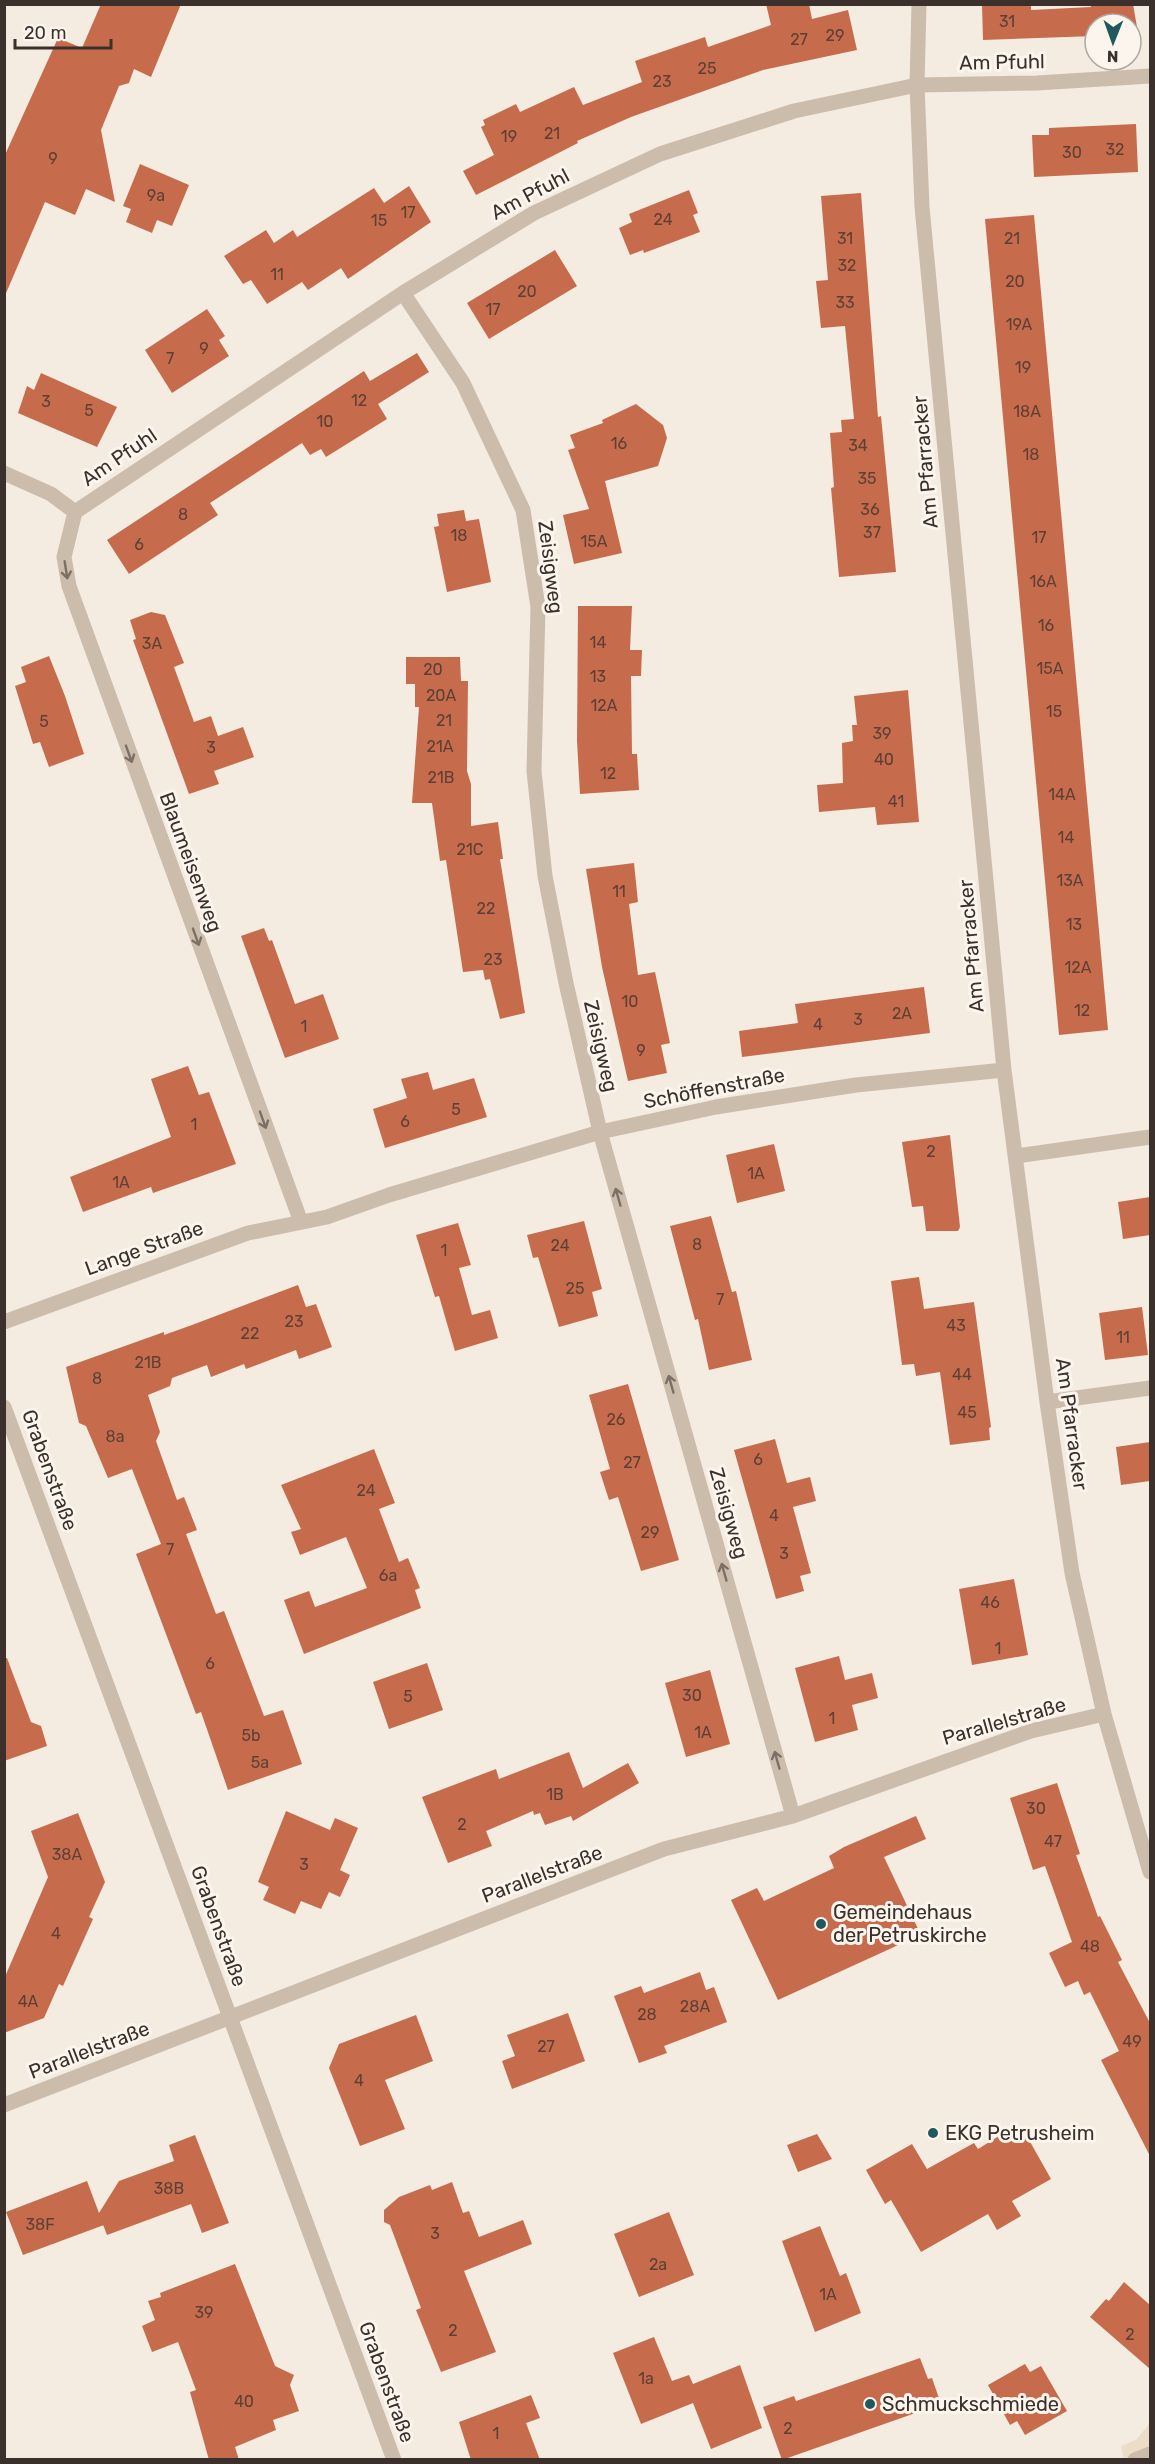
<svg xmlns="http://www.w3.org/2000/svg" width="1155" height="2464" viewBox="0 0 1155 2464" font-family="Rubik,sans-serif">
	<rect width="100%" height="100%" fill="#f4ebe1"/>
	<!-- plaza -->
	<path fill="#ebddc8" d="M1150 2423V2459H1124L1121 2446 1136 2440Z"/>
	<!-- building -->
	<path fill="#c66c4d" d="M101 4H181L151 77 134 69 129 83 119 86 101 130 115 202 86 189 75 215 45 202 4 298V157L58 38 82 48Z
		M766 4H809L812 19 848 10 857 50 763 70 631 117 577 141 578 143 476 195 463 171 494 155 481 127 485 125 483 120 516 104 520 112 574 87 583 105 642 82 635 61 705 37 708 47 771 25Z
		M982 4H1031V10L1091 7V4H1133L1138 33H1131V24H1095V36L983 40Z
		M1136 124 1138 172 1034 177 1032 135H1049V128Z
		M140 164 189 185 172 226 157 220 152 233 126 222 131 209 123 206Z
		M409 186 431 222 348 279 341 268 308 290 302 282 267 304 251 280 243 284 224 256 266 230 274 243 293 230 297 237 374 188 384 203Z
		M689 190 698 213 693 215 700 232 644 253 643 250 630 255 619 228 632 222 629 214Z
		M861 193 878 417 881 416 896 572 839 577 831 488 834 487 830 433 842 432 841 420 854 419 845 326 821 328 816 281 828 280 821 196Z
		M1034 215 1108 1030 1059 1035 985 219Z
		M555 250 577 286 489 339 467 303Z
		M207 309 225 336 219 340 229 356 172 393 145 350Z
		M417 353 429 372 378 404 387 419 326 457 321 449 310 455 302 443 210 503 218 515 129 574 107 540 364 371 370 381Z
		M41 373 117 407 97 447 18 413 27 386 34 390Z
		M636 404 663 425 667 438 658 466 605 481 622 553 574 564 563 515 589 509 568 450 575 448 570 435 603 423 602 420Z
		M464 510 466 521 479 519 491 582 447 592 434 527 439 526 437 514Z
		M578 606H632L630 650H642L641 676H631L632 754H637L639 790 580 794 577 741Z
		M151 612 165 615 184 663 174 667 194 722 211 716 218 736 243 727 254 757 214 771 219 784 189 794 133 640 136 639 130 620Z
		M49 656 65 696 84 754 49 767 40 742 33 744 15 686 26 682 21 667Z
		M406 657H460L461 681H468L467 771 471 784V826L498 822 503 859H500L525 1013 500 1019 490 979 485 980 483 970 463 972 446 860 440 861 432 803H412L419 707H415V684H406Z
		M908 690 919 822 877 825 875 807 819 812 817 785 843 783 842 743 853 741 852 725H857L854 696Z
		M634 863 638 902 629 904 638 975 655 972 670 1043 661 1045 667 1073 628 1081 602 967 586 869Z
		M264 928 269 941 272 940 295 1004 323 994 339 1039 285 1058 241 936Z
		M924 987 930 1033 742 1057 739 1031 798 1023 795 1004Z
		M188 1066 199 1095 209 1092 236 1164 153 1193 151 1187 83 1212 70 1177 171 1137 151 1079Z
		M428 1072 433 1090 474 1078 487 1117 385 1148 373 1109 407 1098 401 1079Z
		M950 1135 960 1227 958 1231H926L923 1206 912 1207 902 1142Z
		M774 1144 785 1191 737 1203 726 1155Z
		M1150 1197V1235L1123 1239 1118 1202Z
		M711 1216 732 1292 736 1291 752 1360 709 1370 698 1319 695 1320 670 1226Z
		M584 1221 602 1289 592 1292 598 1316 559 1327 538 1257 533 1258 527 1235Z
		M458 1223 471 1265 459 1268 472 1315 490 1310 498 1338 455 1351 439 1296 435 1297 416 1235Z
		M919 1277 924 1309 974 1302 991 1427 989 1428 990 1440 950 1445 940 1372 916 1376 914 1364 902 1365 891 1281Z
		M298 1285 306 1307 316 1304 332 1347 299 1359 296 1350 246 1369 244 1364 211 1377 207 1365 172 1378 170 1386 148 1395 160 1432 156 1441 177 1500 184 1497 197 1530 186 1534 216 1614 224 1611 264 1716 283 1710 302 1764 228 1790 201 1712 196 1714 136 1554 161 1544 132 1469 108 1478 86 1426 79 1423 66 1367 164 1332V1335L192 1325Z
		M1142 1307 1148 1355 1105 1360 1099 1313Z
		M628 1384 679 1560 641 1571 618 1497 609 1500 600 1472 610 1469 589 1395Z
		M775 1439 787 1483 810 1477 816 1501 793 1507 811 1573 800 1576 804 1591 776 1599 734 1450Z
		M1150 1442V1481L1121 1485 1116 1447Z
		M374 1449 395 1503 379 1509 399 1562 408 1558 420 1588 415 1590 421 1608 304 1654 284 1600 309 1591 315 1607 367 1588 346 1537 300 1555 291 1532 301 1529 281 1485Z
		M1014 1579 1028 1655 972 1665 959 1589Z
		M839 1656 845 1680 872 1673 878 1698 852 1705 858 1730 815 1742 795 1668Z
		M4 1658H7L31 1722 41 1726 47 1746 4 1761Z
		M427 1663 443 1710 389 1729 373 1682Z
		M710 1670 730 1744 686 1757 665 1683Z
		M569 1752 583 1788 628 1763 639 1783 573 1821 571 1816 545 1825 540 1813 534 1815 533 1811 486 1831 492 1846 448 1863 422 1797 496 1769 499 1779Z
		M1057 1783 1080 1854 1076 1855 1098 1917 1100 1916 1122 1960 1118 1962 1150 2023V2156L1101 2060 1119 2051 1090 1992 1084 1995 1078 1981 1065 1987 1049 1953 1072 1942 1045 1866 1033 1870 1010 1798Z
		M286 1811 330 1830 335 1818 358 1828 340 1870 350 1875 340 1897 329 1892 321 1909 301 1901 295 1914 263 1900 269 1887 258 1882Z
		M78 1813 105 1882 89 1917 93 1919 63 1986 59 1984 44 2018 4 2033V1979L48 1877 31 1831Z
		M916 1816 926 1839 884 1857 920 1933 894 1947 778 2000 731 1900 757 1888 764 1901 834 1868 829 1856 844 1847Z
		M700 1972 706 1990 714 1987 727 2022 664 2046 667 2053 639 2063 614 1996 641 1986 644 1993Z
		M568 2013 585 2061 512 2089 502 2061 515 2056 507 2035Z
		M416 2015 433 2061 385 2080 405 2129 360 2146 329 2068 339 2044Z
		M1024 2131 1051 2179 1012 2201 1021 2216 997 2230 988 2214 921 2252 891 2200 885 2204 866 2170 912 2144 927 2169 974 2143 978 2149 999 2136 1004 2143Z
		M817 2134 832 2159 798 2172 787 2145Z
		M195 2135 229 2223 202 2233 191 2204 107 2235 99 2214 104 2225 23 2255 6 2212 87 2181 99 2213 119 2181 174 2161 169 2145Z
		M452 2182 463 2213 469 2211 479 2237 523 2220 532 2244 464 2271 496 2352 441 2372 416 2310 421 2308 390 2225 384 2222V2210L399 2197 430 2185 432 2190Z
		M669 2212 694 2275 639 2297 614 2234Z
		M820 2226 840 2276 846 2273 861 2313 815 2332 782 2241Z
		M235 2264 275 2366 294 2375 290 2385 299 2411 273 2420 276 2430 235 2447 239 2460H209L190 2392 196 2390 178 2342 152 2352 142 2326 155 2320 148 2301 161 2297 160 2293Z
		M1124 2282 1150 2305V2369L1090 2317 1106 2299 1109 2301Z
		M654 2337 672 2381 689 2375 693 2384 740 2365 762 2428 711 2449 693 2403 641 2424 613 2353Z
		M920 2358 928 2379 932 2378 941 2404 782 2460 763 2407 794 2396 796 2401Z
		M1025 2364 1030 2372 1041 2366 1067 2411 1025 2435 1017 2421 1010 2425 988 2385Z
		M531 2395 540 2418 526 2423 540 2460H471L459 2422Z"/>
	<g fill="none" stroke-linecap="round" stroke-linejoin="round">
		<!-- street -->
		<path stroke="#ccbcac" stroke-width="15" d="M919 4 917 85 922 207 1004 1070 1047 1402 1072 1573 1104 1714 1150 1872
			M403 293 463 383 523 510 538 607 534 771 545 876 566 983 600 1132 793 1816
			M4 473 51 494 75 512
			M75 512 403 293 534 213 660 154 794 111 917 85 1037 83 1150 76
			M75 512 64 557 69 586 301 1222
			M1016 1156 1150 1137
			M4 1322 248 1233 327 1217 389 1195 600 1132 716 1107 856 1085 1004 1070
			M1047 1402 1150 1388
			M4 1407 394 2460
			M4 2105 664 1849 793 1816 1031 1731 1104 1714
			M1135 2460 1150 2454"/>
	</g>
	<!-- one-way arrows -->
	<defs><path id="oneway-shaft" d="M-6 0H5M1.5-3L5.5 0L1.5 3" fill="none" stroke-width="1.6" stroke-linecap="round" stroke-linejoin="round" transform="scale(1.5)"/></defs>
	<g stroke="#7c6f65">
		<use href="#oneway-shaft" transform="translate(66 570) rotate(81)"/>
		<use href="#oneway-shaft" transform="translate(129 754) rotate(70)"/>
		<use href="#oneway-shaft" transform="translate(196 937) rotate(70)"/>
		<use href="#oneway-shaft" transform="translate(263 1120) rotate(70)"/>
		<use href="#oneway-shaft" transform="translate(618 1197) rotate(-106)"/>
		<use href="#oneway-shaft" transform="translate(671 1384) rotate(-106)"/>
		<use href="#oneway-shaft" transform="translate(724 1572) rotate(-106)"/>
		<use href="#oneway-shaft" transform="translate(777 1760) rotate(-106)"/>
	</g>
	<!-- markers -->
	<g fill="#20585d" stroke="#fbf5ee" stroke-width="2">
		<circle cx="821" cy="1924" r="6"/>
		<circle cx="933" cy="2133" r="6"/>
		<circle cx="870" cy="2404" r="6"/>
	</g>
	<g text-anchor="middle" stroke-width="6" stroke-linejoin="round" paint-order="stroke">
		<!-- number labels -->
		<g font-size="16" fill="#5e3f34">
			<text x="1007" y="27">31</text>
			<text x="835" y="41">29</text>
			<text x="799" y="45">27</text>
			<text x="707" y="74">25</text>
			<text x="662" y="87">23</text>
			<text x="552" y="139">21</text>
			<text x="509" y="142">19</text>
			<text x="1115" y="155">32</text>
			<text x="1072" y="158">30</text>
			<text x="53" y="164">9</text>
			<text x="156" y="201">9a</text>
			<text x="408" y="218">17</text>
			<text x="663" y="225">24</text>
			<text x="379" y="226">15</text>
			<text x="845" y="244">31</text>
			<text x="1012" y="244">21</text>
			<text x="847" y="271">32</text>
			<text x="277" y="280">11</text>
			<text x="1015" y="287">20</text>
			<text x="527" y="297">20</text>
			<text x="845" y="308">33</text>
			<text x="493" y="315">17</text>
			<text x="1019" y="330">19A</text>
			<text x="204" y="354">9</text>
			<text x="170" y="364">7</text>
			<text x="1023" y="373">19</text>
			<text x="359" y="406">12</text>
			<text x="46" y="407">3</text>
			<text x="89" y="416">5</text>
			<text x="1027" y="417">18A</text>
			<text x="325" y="427">10</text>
			<text x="619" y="449">16</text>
			<text x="858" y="451">34</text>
			<text x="1031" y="460">18</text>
			<text x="867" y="484">35</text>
			<text x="870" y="515">36</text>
			<text x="183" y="520">8</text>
			<text x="872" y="538">37</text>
			<text x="459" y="541">18</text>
			<text x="1039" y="543">17</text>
			<text x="594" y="547">15A</text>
			<text x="139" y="550">6</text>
			<text x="1043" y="587">16A</text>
			<text x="1046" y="631">16</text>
			<text x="598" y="648">14</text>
			<text x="152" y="649">3A</text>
			<text x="1050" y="674">15A</text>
			<text x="433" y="675">20</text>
			<text x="598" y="682">13</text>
			<text x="441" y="701">20A</text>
			<text x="604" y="711">12A</text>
			<text x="1054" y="717">15</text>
			<text x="444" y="726">21</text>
			<text x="44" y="727">5</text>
			<text x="882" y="739">39</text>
			<text x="440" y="752">21A</text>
			<text x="211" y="753">3</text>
			<text x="884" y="765">40</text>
			<text x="608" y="779">12</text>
			<text x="441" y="783">21B</text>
			<text x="1062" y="800">14A</text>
			<text x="896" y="807">41</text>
			<text x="1066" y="843">14</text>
			<text x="470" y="855">21C</text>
			<text x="1070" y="886">13A</text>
			<text x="619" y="897">11</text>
			<text x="486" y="914">22</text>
			<text x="1074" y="930">13</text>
			<text x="493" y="965">23</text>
			<text x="1078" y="973">12A</text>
			<text x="630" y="1007">10</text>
			<text x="1082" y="1016">12</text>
			<text x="902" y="1019">2A</text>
			<text x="858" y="1025">3</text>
			<text x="818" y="1030">4</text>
			<text x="304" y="1032">1</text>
			<text x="641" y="1056">9</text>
			<text x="456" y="1115">5</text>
			<text x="405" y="1127">6</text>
			<text x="194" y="1130">1</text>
			<text x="931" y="1157">2</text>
			<text x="756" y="1179">1A</text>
			<text x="121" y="1188">1A</text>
			<text x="697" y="1250">8</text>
			<text x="560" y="1251">24</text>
			<text x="444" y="1256">1</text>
			<text x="575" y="1294">25</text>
			<text x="720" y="1305">7</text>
			<text x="294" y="1327">23</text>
			<text x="956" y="1331">43</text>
			<text x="250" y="1339">22</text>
			<text x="1123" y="1343">11</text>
			<text x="148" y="1368">21B</text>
			<text x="962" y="1380">44</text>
			<text x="97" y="1384">8</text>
			<text x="967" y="1418">45</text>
			<text x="616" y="1425">26</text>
			<text x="115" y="1442">8a</text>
			<text x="758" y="1465">6</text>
			<text x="632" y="1468">27</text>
			<text x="366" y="1496">24</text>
			<text x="774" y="1521">4</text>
			<text x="650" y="1538">29</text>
			<text x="170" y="1555">7</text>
			<text x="784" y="1559">3</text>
			<text x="388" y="1581">6a</text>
			<text x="990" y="1608">46</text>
			<text x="998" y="1654">1</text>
			<text x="210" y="1669">6</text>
			<text x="692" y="1701">30</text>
			<text x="408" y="1702">5</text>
			<text x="832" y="1724">1</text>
			<text x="703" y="1738">1A</text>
			<text x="251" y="1741">5b</text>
			<text x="260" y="1768">5a</text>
			<text x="555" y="1800">1B</text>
			<text x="1036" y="1814">30</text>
			<text x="462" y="1830">2</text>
			<text x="1053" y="1847">47</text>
			<text x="67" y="1860">38A</text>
			<text x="304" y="1870">3</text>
			<text x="56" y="1939">4</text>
			<text x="1090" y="1952">48</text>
			<text x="28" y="2007">4A</text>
			<text x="695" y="2012">28A</text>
			<text x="647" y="2020">28</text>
			<text x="1132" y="2047">49</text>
			<text x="546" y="2052">27</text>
			<text x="359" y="2086">4</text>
			<text x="169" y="2194">38B</text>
			<text x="40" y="2230">38F</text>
			<text x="435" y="2239">3</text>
			<text x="658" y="2270">2a</text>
			<text x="828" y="2300">1A</text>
			<text x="204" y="2318">39</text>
			<text x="453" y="2336">2</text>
			<text x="1130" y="2340">2</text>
			<text x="646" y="2384">1a</text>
			<text x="244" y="2407">40</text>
			<text x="788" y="2434">2</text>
			<text x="496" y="2439">1</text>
		</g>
		<!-- street labels -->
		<g font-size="20" fill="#3b302b" stroke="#fbf5ee">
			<text transform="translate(1002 62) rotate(-1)" y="7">Am Pfuhl</text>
			<text transform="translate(530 194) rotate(-28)" y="7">Am Pfuhl</text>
			<text transform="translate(119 457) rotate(-34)" y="7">Am Pfuhl</text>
			<text transform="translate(925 462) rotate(-95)" y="7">Am Pfarracker</text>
			<text transform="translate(551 567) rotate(83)" y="7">Zeisigweg</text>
			<text transform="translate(191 862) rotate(70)" y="7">Blaumeisenweg</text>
			<text transform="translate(971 946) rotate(-95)" y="7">Am Pfarracker</text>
			<text transform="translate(601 1046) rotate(77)" y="7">Zeisigweg</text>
			<text transform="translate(714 1088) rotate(-11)" y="7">Schöffenstraße</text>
			<text transform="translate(144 1248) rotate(-20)" y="7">Lange Straße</text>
			<text transform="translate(1072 1424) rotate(82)" y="7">Am Pfarracker</text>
			<text transform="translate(50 1470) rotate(70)" y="7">Grabenstraße</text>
			<text transform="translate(729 1513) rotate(74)" y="7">Zeisigweg</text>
			<text transform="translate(1004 1721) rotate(-16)" y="7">Parallelstraße</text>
			<text transform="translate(542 1874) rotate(-21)" y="7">Parallelstraße</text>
			<text transform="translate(219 1926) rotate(70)" y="7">Grabenstraße</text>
			<text transform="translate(89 2050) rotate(-21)" y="7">Parallelstraße</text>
			<text transform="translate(387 2382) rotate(70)" y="7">Grabenstraße</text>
		</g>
		<!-- poi labels -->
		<g font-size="20" fill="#3b302b" stroke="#fbf5ee" text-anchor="start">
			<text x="833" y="1919">Gemeindehaus<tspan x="833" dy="23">der Petruskirche</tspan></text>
			<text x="945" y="2140">EKG Petrusheim</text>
			<text x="882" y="2411">Schmuckschmiede</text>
		</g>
	</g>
	<!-- border -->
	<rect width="1155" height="2464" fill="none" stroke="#3b302b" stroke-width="12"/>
	<!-- north arrow -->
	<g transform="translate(1113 42) rotate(181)"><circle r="28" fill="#fbf5ee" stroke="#aea6a0" stroke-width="1.5"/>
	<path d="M0-4.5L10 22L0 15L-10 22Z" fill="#20585d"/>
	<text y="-9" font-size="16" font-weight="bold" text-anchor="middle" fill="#3b302b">N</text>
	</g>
	<!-- scale -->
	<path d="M15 39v9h96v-9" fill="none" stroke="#3b302b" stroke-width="3"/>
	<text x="24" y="39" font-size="18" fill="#3b302b" stroke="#fbf5ee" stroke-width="4.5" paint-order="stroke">20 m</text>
</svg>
